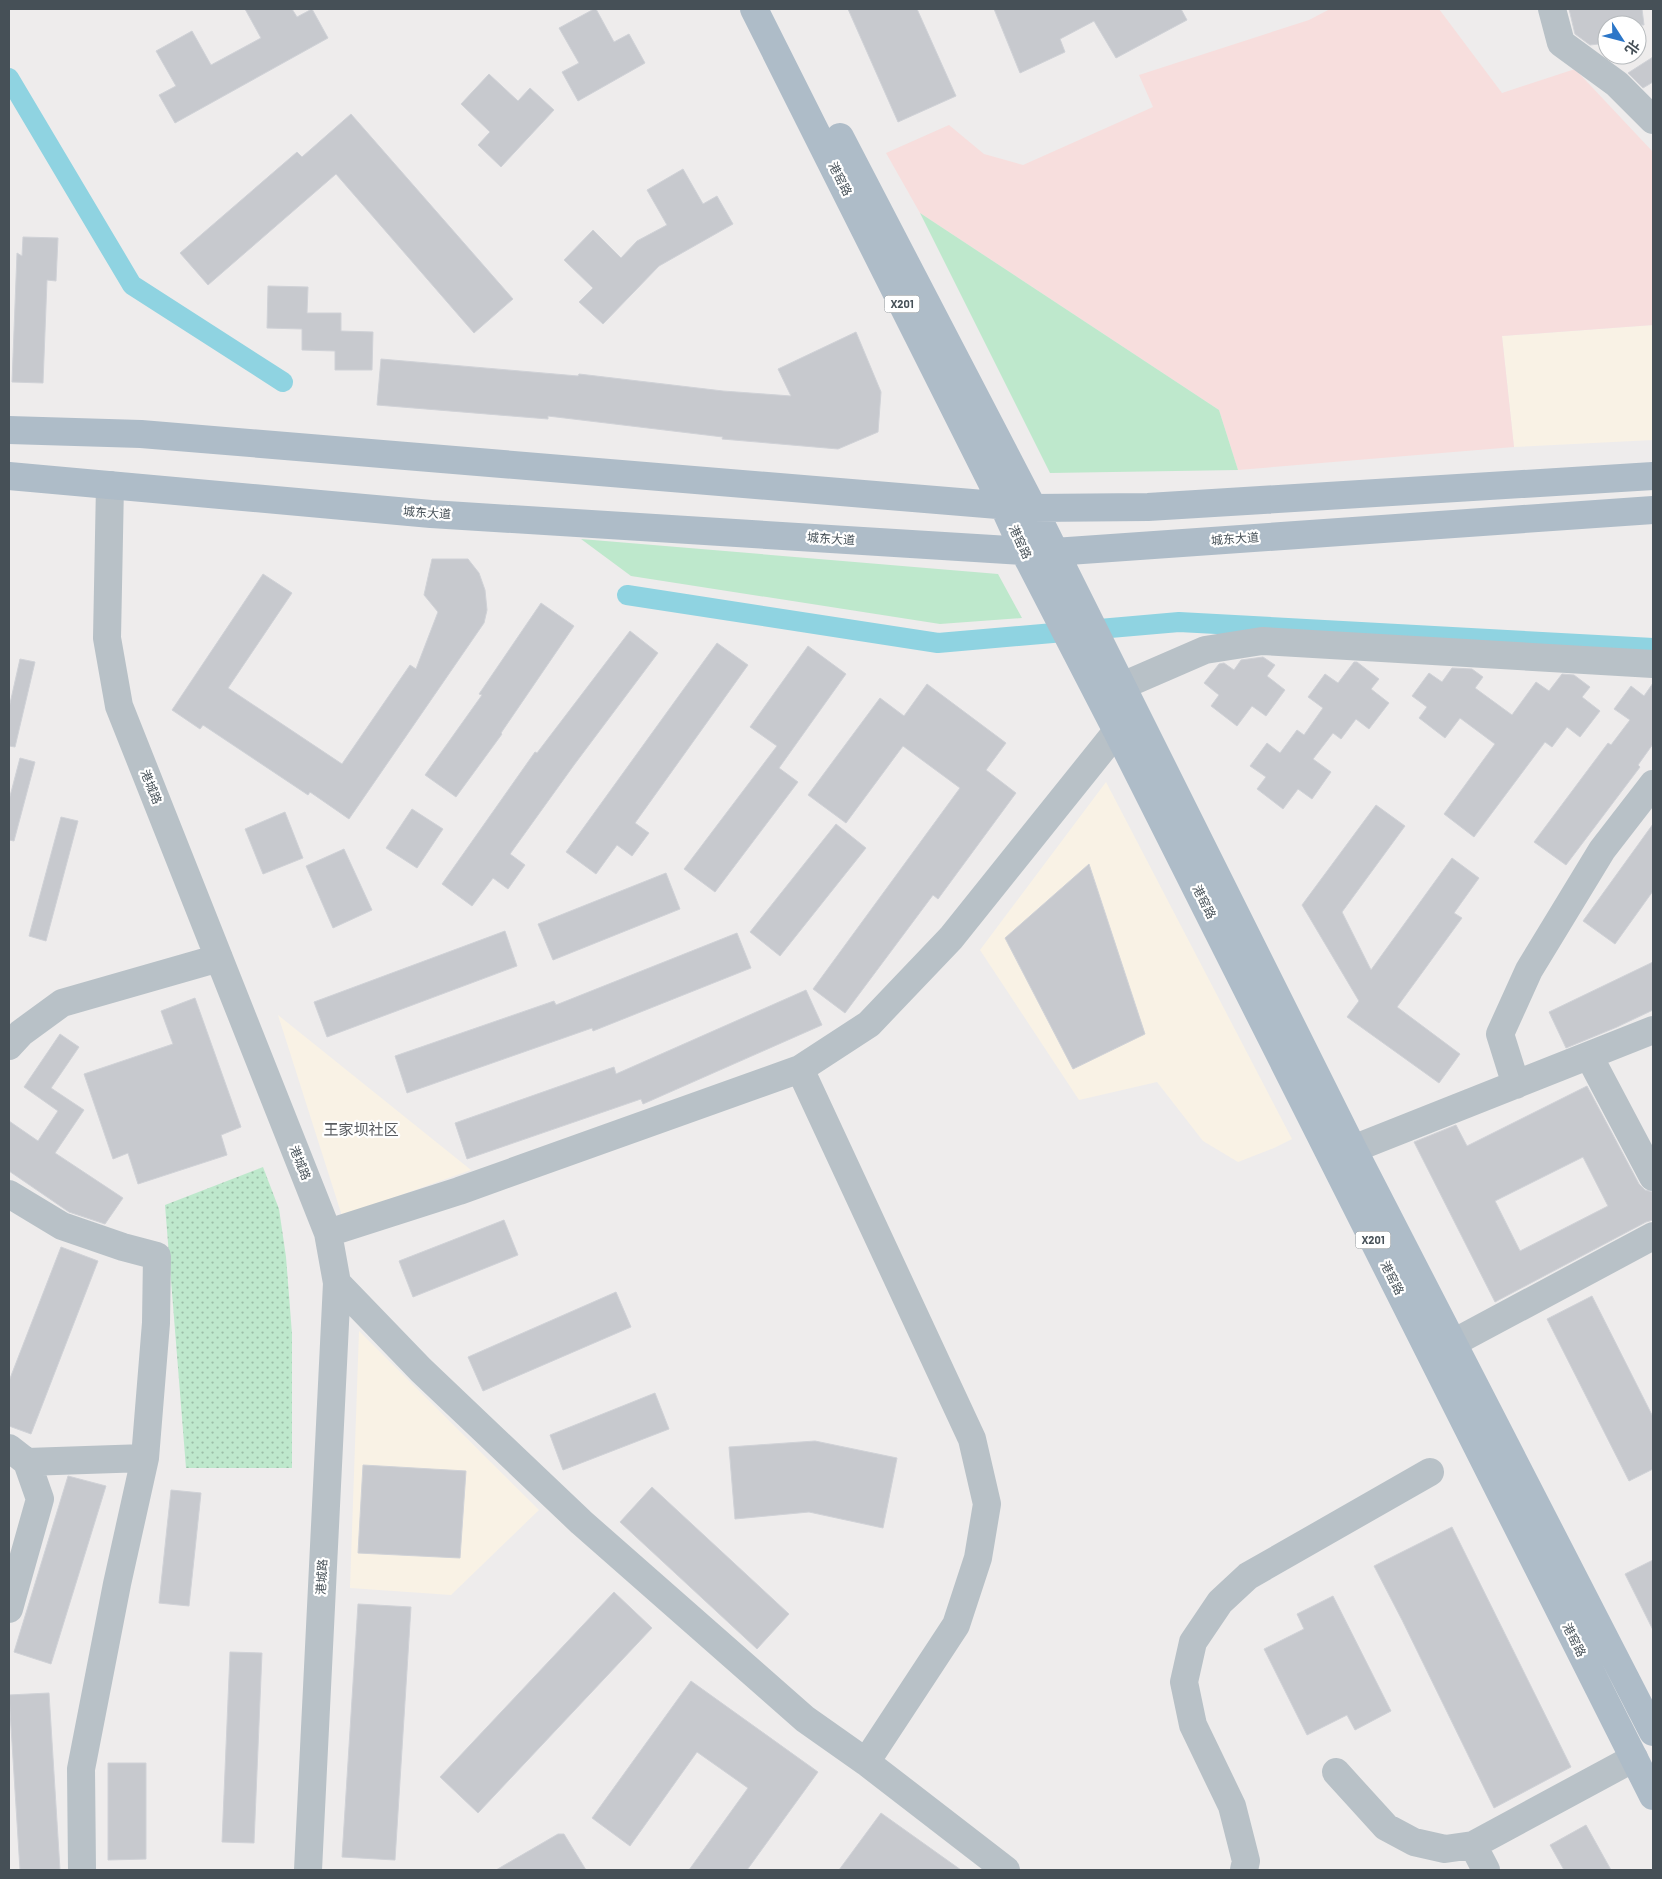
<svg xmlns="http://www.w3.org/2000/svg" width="1662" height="1879" viewBox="0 0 1662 1879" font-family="Barlow,'Noto Sans SC',sans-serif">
	<defs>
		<pattern id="grass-dots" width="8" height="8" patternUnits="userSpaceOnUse" patternTransform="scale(1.25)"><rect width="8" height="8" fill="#bee8cc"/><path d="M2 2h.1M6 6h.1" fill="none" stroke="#9cbea8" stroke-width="1.8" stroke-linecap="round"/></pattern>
	</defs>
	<rect width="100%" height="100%" fill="#eeecec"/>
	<!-- commercial -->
	<path fill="#f9f2e5" d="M1653 325V440L1514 447 1502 336Z
		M1106 782 1292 1139 1274 1148 1238 1162 1203 1141 1157 1082 1079 1100 980 950Z
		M278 1015 471 1170 342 1216Z
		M359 1331 539 1510 451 1595 350 1588Z"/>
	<!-- medical -->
	<path fill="#f7dedd" d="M1330 9H1439L1502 93 1575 69 1653 152V325L1502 336 1514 447 1238 470 1219 410 920 213 886 153 949 125 984 154 1023 165 1153 107 1139 75 1309 20Z"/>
	<!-- grass -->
	<path fill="url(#grass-dots)" d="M263 1167 279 1209 286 1257 292 1334V1468H186L165 1205Z"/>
	<!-- park -->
	<path fill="#bee8cc" d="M920 213 1219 410 1238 470 1050 473Z
		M581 539 998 574 1022 618 940 624 631 576Z"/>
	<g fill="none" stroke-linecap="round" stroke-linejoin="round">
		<!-- canal -->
		<path stroke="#8fd3e1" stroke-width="20" d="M9 78 132 285 283 382
			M627 595 938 643 1179 622 1653 648"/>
	</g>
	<!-- building -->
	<path fill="#c7c9ce" stroke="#d0d2d7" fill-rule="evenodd" d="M245 9H292L297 17 312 9 328 38 175 123 159 95 176 86 156 51 192 31 211 65 261 38Z
		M594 9H596L614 42 629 34 645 63 578 101 562 72 579 63 559 28Z
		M848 9H917L956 96 898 122Z
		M994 9H1181L1187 20 1116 58 1094 21 1060 39 1065 52 1020 73Z
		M1569 9H1642L1644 25H1607V43L1590 45 1575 34Z
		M1653 57V82L1643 88 1628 73Z
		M489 74 518 101 530 88 554 110 501 167 478 145 490 132 461 104Z
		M351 114 513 299 474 333 336 174 208 285 180 253 297 152 302 157Z
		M683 169 703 204 717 196 733 224 659 266 603 324 579 302 593 288 564 260 593 230 621 258 637 241 667 225 647 190Z
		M23 237 58 238 56 281 47 280 43 383 12 382 17 253 22 256Z
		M268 286 308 287 307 313H341V331L373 332 372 370H335V351L302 350V329L267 328Z
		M856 332 881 392 878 432 838 449 722 439 723 437 548 416V419L377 405 381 359 578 376 579 374 723 391 791 396 778 369Z
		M432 559H468L479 573 485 590 487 610 484 623 349 819 310 792 308 795 203 725 200 729 172 710 263 574 292 593 228 688 342 764 410 665 416 669 438 612 424 595Z
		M541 603 574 626 501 733 502 734 456 797 425 775 482 695 479 694Z
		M630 631 658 653 574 765 510 854 525 865 508 889 493 878 472 906 442 884 535 752 537 753Z
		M717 643 748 665 635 823 649 833 632 856 617 845 596 874 566 852Z
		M808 646 846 674 779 768 798 782 715 892 684 869 777 746 750 727Z
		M1263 657 1275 665 1267 676 1285 690 1266 716 1252 706 1237 726 1211 706 1219 695 1204 683 1219 664 1224 663 1234 670 1241 660Z
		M20 659 35 662 15 747 9 746V708Z
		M1354 662H1357L1379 679 1371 689 1389 703 1369 729 1356 719 1341 739 1333 733 1313 759 1331 772 1312 799 1298 789 1283 809 1257 789 1266 777 1250 766 1267 743 1280 753 1297 730 1304 735 1323 708 1308 697 1325 674 1338 683Z
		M1452 668 1472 669 1483 677 1475 688 1512 715 1536 682 1549 691 1562 674 1574 675 1590 687 1582 697 1600 711 1580 737 1567 727 1552 747 1545 742 1474 837 1444 814 1495 744 1460 718 1445 738 1419 718 1427 707 1412 696 1429 673 1442 682Z
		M1653 683V744L1638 765 1640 767 1566 865 1534 842 1608 743 1611 745 1630 720 1614 709 1631 686 1644 696Z
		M927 684 1006 743 986 770 1016 793 938 899 933 895 845 1013 813 989 960 788 903 746 846 823 808 795 880 698 904 716Z
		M20 758 35 762 14 841 9 840V800Z
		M1376 805 1405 826 1342 912 1371 970 1452 858 1479 878 1454 913 1462 918 1397 1007 1460 1054 1439 1083 1347 1017 1359 1001 1302 905Z
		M412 809 443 829 417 868 386 848Z
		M285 812 303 858 263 874 245 829Z
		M61 817 78 821 46 941 29 936Z
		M836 824 866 848 780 956 750 932Z
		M1653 824V891L1615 944 1583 921Z
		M344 849 372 910 333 928 306 866Z
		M1089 864 1145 1034 1073 1069 1005 938Z
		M666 873 680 909 553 960 538 924Z
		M505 931 517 966 327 1037 314 1002Z
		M737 933 751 968 593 1031 592 1028 407 1093 395 1056 554 1001 556 1005Z
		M1653 962V1010L1617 1027 1566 1048 1549 1012Z
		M806 990 822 1025 643 1104 641 1099 467 1159 455 1123 614 1067 616 1074Z
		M195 998 241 1127 221 1135 227 1155 138 1184 128 1153 113 1159 84 1074 173 1044 161 1011Z
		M60 1034 79 1047 51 1088 84 1110 55 1153 123 1198 105 1224 69 1212 9 1171V1121L38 1141 58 1111 24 1087Z
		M1587 1086 1639 1184 1645 1190 1653 1192V1220L1646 1222 1495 1302 1414 1142 1456 1125 1467 1146ZM1583 1157 1608 1206 1520 1251 1495 1201Z
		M504 1220 518 1255 413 1297 399 1261Z
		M61 1247 98 1261 31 1434 9 1426V1381Z
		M616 1292 631 1327 483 1391 468 1357Z
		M1592 1296 1653 1417V1469L1629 1481 1547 1319Z
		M655 1393 669 1429 563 1470 550 1435Z
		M815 1441 897 1458 883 1528 809 1512 735 1519 729 1447Z
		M363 1465 466 1471 460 1558 358 1553Z
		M68 1476 106 1486 51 1664 14 1652Z
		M652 1487 789 1614 757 1649 620 1522Z
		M171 1490 201 1493 189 1606 159 1603Z
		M1452 1527 1571 1767 1494 1808 1402 1620 1374 1566Z
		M1653 1560V1630L1625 1574Z
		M614 1592 652 1628 478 1813 440 1777Z
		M1333 1596 1391 1711 1355 1730 1347 1715 1307 1735 1264 1649 1304 1629 1297 1614Z
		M358 1604 411 1607 395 1860 342 1857Z
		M230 1652 262 1653 254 1843 222 1842Z
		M691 1681 818 1772 747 1870H689L748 1788 697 1752 630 1846 592 1818Z
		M49 1693 60 1870H20L9 1695Z
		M108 1763H146V1859L108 1860Z
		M881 1813 961 1870H839Z
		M1586 1825 1611 1870H1564L1550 1845Z
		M558 1834H564L586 1870H496Z"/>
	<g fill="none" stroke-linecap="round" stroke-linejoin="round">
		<!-- minor -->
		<path stroke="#b8c1c7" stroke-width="28" d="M1552 9 1561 43 1617 84 1653 120
			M110 485 107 638 119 706 328 1233 337 1283 308 1870
			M1122 686 1205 650 1262 641 1653 664
			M9 1046 21 1033 62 1003 219 958
			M1589 1056 1653 1177
			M800 1069 972 1439 987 1504 978 1558 956 1625 866 1762
			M1516 1085 1500 1034 1529 970 1602 850 1653 784
			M1353 1149 1653 1030
			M9 1194 62 1226 123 1247 157 1256 156 1323 145 1458 117 1584 81 1769 82 1870
			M328 1233 459 1191 800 1069 869 1024 951 938 1117 731
			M337 1283 421 1370 581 1522 805 1719 866 1762 1006 1870
			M1453 1343 1653 1236
			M9 1448 27 1462 40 1499 9 1609
			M27 1462 145 1458
			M1336 1772 1386 1827 1414 1842 1445 1849 1473 1845 1634 1758
			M1473 1845 1486 1870
			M1244 1870 1246 1861 1232 1806 1193 1725 1184 1682 1193 1642 1220 1602 1248 1576 1430 1472"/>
		<!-- major -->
		<path stroke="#aebcc8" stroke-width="28" d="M754 9 1004 507 1024 551 1117 731 1653 1796
			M840 137 1033 508 1353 1149 1653 1732
			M9 430 141 434 1033 508 1148 507 1653 476
			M9 476 431 514 1024 551 1054 552 1653 510"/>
	</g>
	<g text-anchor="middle" stroke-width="4.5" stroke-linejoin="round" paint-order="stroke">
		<!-- shield labels -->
		<g fill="#fff" stroke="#7e8489" stroke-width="1">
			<rect x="884.5" y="295.5" width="35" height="17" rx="4"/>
			<rect x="1355.5" y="1231.5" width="35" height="17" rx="4"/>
		</g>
		<g font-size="11" font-weight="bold" fill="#465057">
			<text x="902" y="308">X201</text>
			<text x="1373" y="1244">X201</text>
		</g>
		<!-- street labels -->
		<g font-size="12" fill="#465057" stroke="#fff">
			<text transform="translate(840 179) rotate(63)" y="4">港窑路</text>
			<text transform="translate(427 513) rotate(4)" y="4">城东大道</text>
			<text transform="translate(831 539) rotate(4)" y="4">城东大道</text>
			<text transform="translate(1235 539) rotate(-4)" y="4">城东大道</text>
			<text transform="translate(1020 542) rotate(65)" y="4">港窑路</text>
			<text transform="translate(151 787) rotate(68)" y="4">港城路</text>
			<text transform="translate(1204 902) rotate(63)" y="4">港窑路</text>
			<text transform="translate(300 1163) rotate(68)" y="4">港城路</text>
			<text transform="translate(1392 1278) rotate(63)" y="4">港窑路</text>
			<text transform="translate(322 1577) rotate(-87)" y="4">港城路</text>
			<text transform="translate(1574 1640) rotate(63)" y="4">港窑路</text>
		</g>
		<!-- quarter labels -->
		<g font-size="15" fill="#595c60" stroke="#fff">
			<text x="361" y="1135">王家坝社区</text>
		</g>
	</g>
	<!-- border -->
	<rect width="1662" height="1879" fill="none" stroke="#465057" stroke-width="20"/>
	<!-- north arrow -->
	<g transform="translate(1622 40) rotate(126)"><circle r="24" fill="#ffffff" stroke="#b5b9bc"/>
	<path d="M0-4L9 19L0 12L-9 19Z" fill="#2c76c8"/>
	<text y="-8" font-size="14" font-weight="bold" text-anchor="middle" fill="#465057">北</text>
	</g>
</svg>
